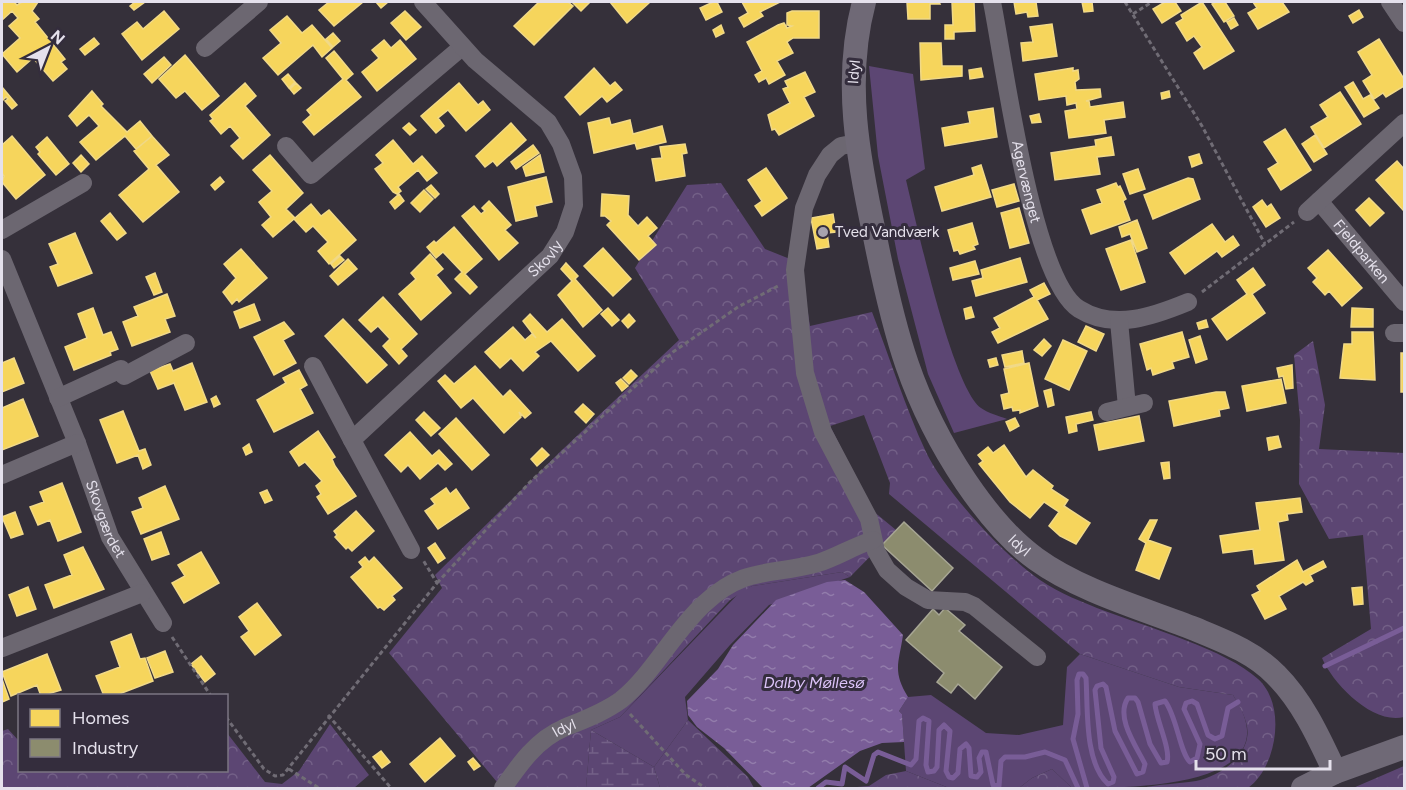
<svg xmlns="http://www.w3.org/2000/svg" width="1406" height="790" viewBox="0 0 1406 790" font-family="Figtree,sans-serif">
	<defs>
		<pattern id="forest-crowns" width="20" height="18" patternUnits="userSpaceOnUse" patternTransform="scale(1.5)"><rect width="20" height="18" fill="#5c4673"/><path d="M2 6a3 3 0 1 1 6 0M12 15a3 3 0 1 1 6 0" fill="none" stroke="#736087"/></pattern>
		<pattern id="wetland-marsh" width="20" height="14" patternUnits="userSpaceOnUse" patternTransform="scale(1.5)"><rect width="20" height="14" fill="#5c4673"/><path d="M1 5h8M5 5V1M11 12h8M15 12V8" fill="none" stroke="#736087"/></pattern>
		<pattern id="water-ripples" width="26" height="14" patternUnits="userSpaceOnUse" patternTransform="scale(1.5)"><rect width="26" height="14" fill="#795d97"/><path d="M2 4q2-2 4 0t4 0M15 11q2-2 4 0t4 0" fill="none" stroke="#927cab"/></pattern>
	</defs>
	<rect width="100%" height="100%" fill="#35303a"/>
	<!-- green -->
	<path fill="#5c4673" d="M869 66 913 74 925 169 906 180C916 221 952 387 981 408 988 413 999 416 1007 419L954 433 928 374 898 259 878 156Z
		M842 572 850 577 769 605 730 645 685 697 688 720 654 767 591 730 620 717 740 592 752 586Z
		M1080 654 1179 687 1233 695C1297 790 1126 788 1072 788L1052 769 1032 778 1019 788H949L906 771 902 714 899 711 908 697 931 695 986 733 1019 735 1063 725 1067 667Z"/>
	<!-- forest -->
	<path fill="url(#forest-crowns)" d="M721 183 765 249 800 263 810 326 872 312C890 358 905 407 926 452 944 490 1004 556 1040 580 1059 593 1084 603 1105 611 1147 627 1227 650 1258 679 1287 705 1277 767 1248 788H1141C1159 784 1177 784 1196 781 1216 777 1243 761 1247 738 1250 723 1240 707 1233 695L1179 687 1080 654 889 494 890 483 864 415 830 426 873 511 896 530 850 577 842 572 752 586 730 600 620 717 591 730 586 788H502L389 653 442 588 435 575 562 450 679 340 635 268 687 185Z
		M1313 341 1325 405 1319 449 1404 453V717C1373 725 1333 684 1322 658L1371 629 1363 535 1329 539 1299 484 1300 420 1294 355Z
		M688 720 748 777 754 788H660L654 767Z
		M330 724 369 775 354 788H2V731L8 729 19 741 20 770H226L227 733 265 782 282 784 299 771Z
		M1404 766V788H1353Z
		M1052 769 1072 788H1019L1032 778Z
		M906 771 949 788H845L869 786 886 775Z"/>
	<!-- wetland -->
	<path fill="url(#wetland-marsh)" d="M591 730 654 767 660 788H586Z"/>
	<!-- water -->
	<path fill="url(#water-ripples)" d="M845 580 864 592 903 635C899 663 892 671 908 697L899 711 902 714 904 742 882 743 860 751 808 788H763L724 748 697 727 688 715 687 701 718 669 733 645 776 600 827 582Z"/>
	<!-- homes -->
	<path fill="#f6d55c" stroke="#f1d987" stroke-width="1.5" d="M2 2H14L17 5 22 2H38L32 11 39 19 35 22 65 59 61 62 67 69 53 81 33 58 17 72 2 54 20 38 9 26 18 18 12 11 2 20Z
		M135 2H145L134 10 130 6Z
		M329 2H363L334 26 319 10Z
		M376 2H388L381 8Z
		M539 2H568L573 6 534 45 514 26Z
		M572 2H590L581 11Z
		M610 2H650L627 23Z
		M713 2H717L722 12 706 20 700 8Z
		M742 2H780L760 12 763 16 744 27 739 18 748 13Z
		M907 2H939L940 4H930V19H908Z
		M952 2H974L975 31 954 32V39H945V25H953Z
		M1014 2H1036L1038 16 1028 17 1027 12 1016 14Z
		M1082 2H1092L1093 11 1084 12Z
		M1165 2H1175L1181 11 1162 23 1153 9Z
		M1202 2 1234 51 1204 69 1194 53 1202 47 1194 36 1187 41 1176 23 1183 19 1181 15Z
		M1216 2H1225L1234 16 1224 22 1212 4Z
		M1253 2H1282L1289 12 1258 29 1248 13 1257 8Z
		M1359 10 1363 17 1353 23 1349 16Z
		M164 11 179 29 142 60 122 34 137 22 143 29Z
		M405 11 421 27 406 40 391 23Z
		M792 11H819V38H793L787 42 793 53 777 61 785 75 769 84 766 78 759 82 755 75 762 71 747 42 778 25 784 23 787 28 792 26 787 25V13Z
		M287 16 302 33 312 25 332 48 322 57 313 45 278 75 263 58 281 43 270 30Z
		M1234 18 1238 25 1231 29 1227 22Z
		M1052 24 1057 56 1023 61 1021 43 1033 42 1030 27Z
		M721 25 724 33 716 37 713 30Z
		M333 33 340 41 333 47 326 39Z
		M94 38 99 44 85 55 80 49Z
		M1379 39 1404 79V86L1386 97 1383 93 1374 99 1363 81 1372 75 1358 52Z
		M384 40 391 48 400 40 416 59 377 91 362 72 379 58 372 50Z
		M920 43H941L942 66H962V76L921 80Z
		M334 51 353 74 346 80 361 97 314 135 303 122 311 115 307 110 343 79 326 58Z
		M185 55 219 96 202 110 185 91 176 98 159 79Z
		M164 57 171 65 152 83 144 74Z
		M594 68 610 86 615 82 622 90 607 102 602 96 580 115 565 97Z
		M981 68 983 77 970 79 969 70Z
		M1073 68V71L1078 70 1079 79 1075 82 1076 90 1100 89 1101 97 1086 101H1089L1090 107 1123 102 1125 117 1104 120 1106 133 1069 138 1065 111 1077 109 1076 103 1067 105 1066 96 1039 100 1035 74Z
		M805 72 815 92 804 97 814 116 779 135 775 129 772 130 768 115 790 103 783 89 788 87 785 81Z
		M288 74 295 82 289 88 282 79Z
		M1353 82 1363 99 1370 95 1379 108 1364 117 1345 87Z
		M245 83 256 96 245 106 270 135 243 159 231 146 240 138 230 126 221 134 210 121 213 119 210 115Z
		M296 83 301 88 294 94 290 89Z
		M459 83 478 105 483 101 490 110 466 131 448 110 438 118 444 126 436 133 421 116Z
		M2 87 17 105 12 109 5 101 8 99 6 97 2 101Z
		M92 91 103 104 101 106 127 132 140 121 152 136 136 149 125 136 96 160 80 142 99 126 89 115 77 126 69 116Z
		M1169 91 1170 97 1162 99 1161 93Z
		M1340 92 1361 124 1324 148 1311 127 1328 117 1320 105Z
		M993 108 997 137 945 146 942 128 970 123 968 112Z
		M1039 114 1041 122 1032 123 1030 116Z
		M609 118 611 125 630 120 633 134 662 126 666 142 637 149 635 143 594 153 588 123Z
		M409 123 416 130 410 135 403 128Z
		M511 123 526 140 497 166 493 161 485 167 476 156Z
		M1285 129 1311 170 1281 190 1268 169 1278 163 1264 142Z
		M1315 135 1327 154 1314 162 1302 144Z
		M12 136 45 175 16 199 2 182 4 176 2 173V145Z
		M152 136 169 155 156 165 179 192 143 222 119 195 149 169 134 151Z
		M47 137 69 164 56 175 38 154 40 152 36 147Z
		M1111 137 1114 155 1097 157 1100 174 1055 180 1051 153 1096 146 1095 140Z
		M393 140 413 164 422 156 437 173 427 181 418 170 398 187 401 191 397 194 393 192 375 169 383 163 376 155Z
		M685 144 687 153 682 154 685 176 656 181 652 159 662 158 660 147Z
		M533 145 539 153 516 169 511 162Z
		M1199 154 1202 163 1192 167 1189 157Z
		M81 155 89 164 81 172 73 163Z
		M270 155 303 193 286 209 295 218 311 204 321 216 329 210 356 240 329 264 318 251 328 242 313 226 306 232 294 219 273 237 262 225 271 217 259 202 272 191 253 170Z
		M540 155 544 172 526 176 523 167Z
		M1397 161 1404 169V211L1376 180Z
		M981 165 991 197 942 211 935 187 974 175 972 168Z
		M766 168 787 198 762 216 755 206 762 201 748 180Z
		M1138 169 1145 189 1130 194 1123 174Z
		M220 177 224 182 215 190 211 185Z
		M546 177 552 202 535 206 537 216 516 221 508 187Z
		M1188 178 1193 179 1200 199 1153 219 1144 195Z
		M1116 183 1118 187 1120 186 1126 199 1123 201 1130 220 1091 234 1082 210 1102 203 1097 190Z
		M1014 184 1019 201 997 207 992 190Z
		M431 185 439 194 435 198 426 189Z
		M424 190 433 199 420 212 411 203Z
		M399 194 404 201 395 209 390 202Z
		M602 194 629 196 628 215 638 226 647 217 657 228 648 236 656 245 639 260 607 225 611 221 605 216H601Z
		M1369 198 1384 213 1370 226 1356 210Z
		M1262 200 1267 207 1271 204 1280 218 1266 227 1253 207Z
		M489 201 511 225 505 230 518 243 499 260 462 216 474 206 481 214 485 211 482 208Z
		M1019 208 1029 243 1010 248 1001 213Z
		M110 213 126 233 117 240 101 221Z
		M833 214 836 232 827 233 829 247 817 249 811 218Z
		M1137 220 1147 248 1137 252 1130 234 1122 237 1119 227Z
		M972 223 978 244 973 246 975 249 960 254 958 250 954 251 948 230Z
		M1212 224 1225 242 1233 236 1239 245 1222 257 1217 251 1185 274 1170 253Z
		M454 227 482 259 465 274 477 287 470 294 455 279 462 272 443 252 436 258 427 247 434 241 436 243Z
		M75 233 92 273 58 286 50 267 58 264 49 244Z
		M1131 240 1145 282 1121 290 1106 249Z
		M603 248 631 279 613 296 584 266Z
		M241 249 267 278 239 302 237 299 232 304 223 292 236 278 224 264Z
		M1328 250 1362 288 1342 306 1329 291 1325 295 1313 282 1317 278 1308 268Z
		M430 254 443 269 436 275 451 293 421 320 399 294 416 279 411 273Z
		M340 256 344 260 334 268 331 264Z
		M1020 258 1027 282 976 296 972 281 983 278 981 270Z
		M348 259 357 269 338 285 330 276Z
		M975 261 979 274 953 280 950 268Z
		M566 263 578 276 575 279 602 310 583 327 558 295 572 281 561 269Z
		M1253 268 1265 285 1252 294 1265 313 1227 340 1212 319 1247 294 1237 280Z
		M155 273 162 292 154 295 146 277Z
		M1044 283 1050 294 1037 300 1048 319 998 343 992 332 1000 328 994 318 1034 297 1030 290Z
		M167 294 175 316 165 319 170 332 132 346 123 322 138 316 134 307Z
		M383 297 417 334 401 349 407 356 399 364 383 346 390 339 378 326 371 332 359 320Z
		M254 304 260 320 240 328 234 312Z
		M971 307 974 317 966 319 964 309Z
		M93 308 103 335 111 332 118 349 110 352 111 355 74 370 65 347 87 338 78 314Z
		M608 308 619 320 612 326 601 314Z
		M1352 308 1373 309V327H1351Z
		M530 314 547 332 562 319 595 356 578 371 551 341 535 352 539 356 523 371 511 358 500 368 485 352 513 327 525 340 532 334 536 338 523 321Z
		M629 314 635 321 628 328 622 321Z
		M343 319 387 365 367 383 325 336Z
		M1206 320 1208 327 1199 329 1197 323Z
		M284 322 294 334 283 340 296 363 274 375 254 337Z
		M1086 326 1104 334 1096 351 1078 342Z
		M1182 332 1189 357 1172 362 1174 368 1153 375 1151 368 1147 370 1140 344Z
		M1352 332H1373L1375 380 1340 378 1344 344H1352Z
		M1200 336 1207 359 1196 363 1189 340Z
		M1044 339 1051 346 1042 356 1034 350Z
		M1063 340 1087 351 1069 390 1045 379Z
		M1022 351 1024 363 1005 367 1002 355Z
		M1401 353H1404V392H1401Z
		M14 358 24 383 2 392V363Z
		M996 358 998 365 990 367 988 360Z
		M192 363 207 402 185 410 174 383 158 389 150 371 170 364 173 371Z
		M1029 363 1038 406 1020 413V410L1013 411 1012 407 1004 409 1001 395 1009 393 1004 369Z
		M1292 365 1293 388 1286 389 1283 376 1279 377 1277 368Z
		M475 366 503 397 510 390 531 413 525 418 519 412 521 417 504 433 473 398 461 408 438 381 445 375 454 384Z
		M299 370 307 385 300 389 313 413 274 432 257 400 286 383 283 378Z
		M631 370 637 376 629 384 623 378Z
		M621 379 628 386 622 391 616 383Z
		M1281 379 1286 403 1247 411 1242 386Z
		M1051 389 1054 405 1048 407 1044 391Z
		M1216 392H1225L1229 408 1219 410 1220 416 1174 426 1169 401Z
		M216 396 220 404 214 407 211 399Z
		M23 399 38 436 2 450V408Z
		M583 404 594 414 586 423 575 412Z
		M123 411 139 451 145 449 151 465 143 469 138 455 117 463 100 420Z
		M424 412 440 428 431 436 416 420Z
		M1091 412 1093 420 1076 424 1077 431 1069 433 1066 417Z
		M1139 416 1144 441 1099 450 1094 425Z
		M456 418 489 455 472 470 439 434Z
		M1015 418 1019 426 1010 431 1006 422Z
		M318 431 335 457 332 459 335 466 356 496 328 514 317 497 321 494 316 486 322 481 305 462 299 466 290 452Z
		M410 432 432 456 439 450 452 464 445 470 438 463 420 479 408 465 401 472 385 455Z
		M1278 436 1281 447 1269 450 1267 438Z
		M249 444 252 452 246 455 243 448Z
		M1004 445 1026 477 1033 470 1053 486 1051 489 1068 500 1064 506 1090 523 1076 544 1060 536 1049 526 1059 512 1044 502 1030 518 1010 502 979 464 983 461 978 455 988 447 993 453Z
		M542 448 549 455 537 466 531 459Z
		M1169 462 1170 478 1164 479 1161 463Z
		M62 483 81 532 58 541 50 520 38 525 30 507 44 502 40 492Z
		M165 486 179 519 141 534 132 512 143 508 139 498Z
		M446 488 450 494 456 489 469 508 438 529 425 511 435 504 431 499Z
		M267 490 272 500 265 503 260 493Z
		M1300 498 1302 512 1287 514 1288 520 1278 522 1284 560 1255 564 1253 549 1223 553 1220 536 1260 530 1256 503Z
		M356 511 374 531 352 551 348 547 346 549 335 537 337 535 334 531Z
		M15 512 23 534 11 538 2 517Z
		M1150 520H1157L1148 540 1171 548 1159 579 1136 570 1146 543 1139 539Z
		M161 532 169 554 152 560 144 539Z
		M435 543 445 558 438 563 428 548Z
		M83 547 104 589 54 608 45 585 72 575 64 555Z
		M201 552 219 583 184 603 172 583 185 576 178 565Z
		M365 557 369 562 374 557 402 588 392 596 395 600 384 610 380 607 378 608 351 577 363 567 359 562Z
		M1297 560 1303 572 1323 561 1326 567 1310 575 1313 581 1306 585 1303 582 1279 596 1286 609 1265 619 1252 595 1260 591 1257 586Z
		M28 587 36 609 17 616 9 595Z
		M1362 587 1363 604 1354 605 1352 588Z
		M257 603 281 635 255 655 241 637 249 631 239 617Z
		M131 634 140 659 145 658 153 681 114 696H104L96 676 120 667 111 642Z
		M165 651 173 672 155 678 147 658Z
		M47 654 61 690 41 696 37 685 11 696 2 672Z
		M201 656 215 674 205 682 191 664Z
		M2 679 9 699 2 702Z
		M440 738 455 756 425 782 410 764Z
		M381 751 390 762 382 768 373 757Z
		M473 758 480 766 474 770 468 762Z"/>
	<!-- industry -->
	<path fill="#8c8c6e" stroke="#a7a694" stroke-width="1.5" d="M904 522 953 568 932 591 882 545Z
		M945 608 965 625 959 631 1002 667 975 699 958 684 951 693 937 682 944 673 906 640 933 609 939 615Z"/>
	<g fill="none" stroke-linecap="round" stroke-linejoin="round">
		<!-- stream -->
		<path stroke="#795d97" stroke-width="5" d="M1325 666 1404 628
			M818 788 826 782 842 784 845 767 866 781 874 755 878 752 911 765 916 759 919 721 923 718 929 721 926 765 928 772 934 771 937 767 939 730 944 725 950 731 946 771 949 777 953 778 958 773 960 749 966 744 969 748 971 776 977 777 981 772 979 758 982 752H986L993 785 999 786 1001 761 1005 757H1025L1045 752 1065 760 1078 788
			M1087 788 1073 739 1078 714 1077 680 1079 674H1083L1086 678C1088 708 1084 762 1108 784L1113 782 1114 777 1101 748 1095 690 1097 686 1103 684 1106 687 1115 731 1137 774 1143 772 1145 764C1136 746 1115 717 1128 698H1135L1138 702 1150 744 1161 763 1167 762C1171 749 1156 720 1155 704L1165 701C1177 717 1180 753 1190 762L1197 758 1200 744 1184 709 1186 703 1192 701 1197 704 1208 735 1215 739 1222 736 1228 708 1238 702"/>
		<!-- path -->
		<path stroke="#706c75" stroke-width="3" stroke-dasharray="4.5 3" stroke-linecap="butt" d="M1125 2 1202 126 1265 244
			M1133 14 1152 2
			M1202 292 1294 222
			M437 583 530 482 673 352 738 307 780 285
			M172 637 211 696
			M630 714 685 774 705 788
			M328 715 391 788
			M226 717 264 769 275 776 283 775 437 583 423 560
			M289 769 319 788"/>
		<!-- street -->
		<g stroke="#6c6771" stroke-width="18">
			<path id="s1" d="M992 2C1004 61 1032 280 1079 309 1114 331 1154 316 1188 302"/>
			<path d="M1390 2 1404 23"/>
			<path d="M205 48 259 2"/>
			<path d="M856 143 841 146 830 155 817 175 804 208 795 270 805 373 823 432 869 519 876 551 887 570 906 587 928 600 965 602 974 606 1037 657"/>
			<path d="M286 146 311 175 462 47"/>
			<path id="s2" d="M1319 201 1404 302"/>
			<path d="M1307 212 1404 123"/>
			<path d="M2 230 83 183"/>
			<path id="s3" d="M2 259 77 443 110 537 163 623"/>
			<path d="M1119 321 1127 407"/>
			<path d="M1394 333H1404"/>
			<path d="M313 366 352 440"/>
			<path d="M58 398 121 369 124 376 186 343"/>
			<path d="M1107 412 1144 403"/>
			<path d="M2 475 77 443"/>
			<path id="s4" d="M411 550 352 440 550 256 565 232 574 205 573 177 561 144 548 122 475 60 423 2"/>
			<path d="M2 648 142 593"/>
			<path id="s5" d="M503 788C519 765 537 739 564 728 583 720 603 713 621 700 654 673 673 632 705 603 745 566 771 576 818 563 837 557 854 546 873 540"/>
		</g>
		<!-- secondary -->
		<g stroke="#6f6976" stroke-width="24">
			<path id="s6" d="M864 2C843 81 858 158 875 237 894 332 911 400 966 482 985 510 1008 539 1036 559 1080 591 1144 609 1195 629 1224 641 1254 652 1276 675 1303 702 1319 738 1335 772"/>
			<path d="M1303 788 1335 772 1404 747"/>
		</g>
	</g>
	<!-- markers -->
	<circle fill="#a7a3ae" stroke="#342d3d" stroke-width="2" cx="823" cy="232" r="6"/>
	<g text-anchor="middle" stroke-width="6" stroke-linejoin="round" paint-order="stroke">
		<!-- street labels -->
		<g font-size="15" fill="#e5e1ec" stroke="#342d3d">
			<text transform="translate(854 72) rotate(-85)" y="5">Idyl</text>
			<text dy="5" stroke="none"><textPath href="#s1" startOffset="183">Agervænget</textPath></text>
			<text dy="5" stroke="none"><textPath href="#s2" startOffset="66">Fjeldparken</textPath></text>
			<text dy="5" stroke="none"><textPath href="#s4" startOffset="390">Skovly</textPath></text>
			<text dy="5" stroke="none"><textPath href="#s3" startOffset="280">Skovgærdet</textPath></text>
			<text dy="5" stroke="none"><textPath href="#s6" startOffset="584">Idyl</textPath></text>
			<text dy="5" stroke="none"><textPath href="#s5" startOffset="87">Idyl</textPath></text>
		</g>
		<!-- poi labels -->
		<g font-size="15" fill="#e5e1ec" stroke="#342d3d" text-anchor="start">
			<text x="835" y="237">Tved Vandværk</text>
		</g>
		<!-- water labels -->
		<g font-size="16" font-style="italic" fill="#ddc4fa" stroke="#342d3d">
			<text x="814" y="688">Dalby Møllesø</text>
		</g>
	</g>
	<!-- border -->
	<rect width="1406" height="790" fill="none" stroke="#e5e1ec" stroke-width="6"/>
	<!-- legend -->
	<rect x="18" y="694" width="210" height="78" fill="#342d3d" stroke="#7b7583" stroke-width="1.5"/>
	<rect x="30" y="709" width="30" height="18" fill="#f6d55c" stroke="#7b7583" stroke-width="1.5"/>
	<text x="72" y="724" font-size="18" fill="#e5e1ec">Homes</text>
	<rect x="30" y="739" width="30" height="18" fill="#8c8c6e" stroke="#7b7583" stroke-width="1.5"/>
	<text x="72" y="754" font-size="18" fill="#e5e1ec">Industry</text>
	<!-- north arrow -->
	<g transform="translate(48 48) rotate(42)" stroke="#342d3d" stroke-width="4.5" paint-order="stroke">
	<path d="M0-4.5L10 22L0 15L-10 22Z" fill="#e5e1ec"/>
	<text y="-9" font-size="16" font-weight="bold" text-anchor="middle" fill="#e5e1ec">N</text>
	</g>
	<!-- scale -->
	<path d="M1196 760v9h134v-9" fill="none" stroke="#e5e1ec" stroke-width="3"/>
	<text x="1205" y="760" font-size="18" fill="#e5e1ec" stroke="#342d3d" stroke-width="4.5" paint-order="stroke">50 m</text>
</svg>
